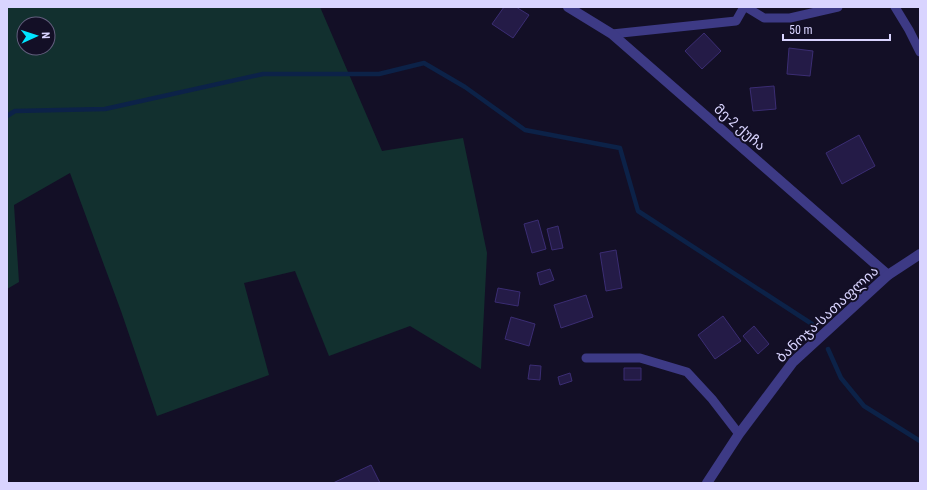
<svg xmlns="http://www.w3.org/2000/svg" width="927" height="490" viewBox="0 0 927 490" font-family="'Roboto Condensed','Noto Sans Georgian',sans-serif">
	<rect width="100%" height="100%" fill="#130f26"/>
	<!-- green -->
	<path fill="#12302f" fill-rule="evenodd" d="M7 7H320L382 151 463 138 487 253 481 369 410 326 329 356 295 271 244 283 269 375 157 416 121 311 70 173 14 205 19 282 7 289ZM24 24H48V48H24Z"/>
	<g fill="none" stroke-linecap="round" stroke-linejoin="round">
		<!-- stream -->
		<path stroke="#0c2248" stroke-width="4.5" d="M7 116 15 111 105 109 263 74H379L424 63 465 87 525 130 620 148 638 211 812 324
			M828 349 841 378 864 406 920 441"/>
	</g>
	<!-- building -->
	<path fill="#241b47" stroke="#3b2d73" d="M504 7H516L529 15 513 38 492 24Z
		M704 33 721 51 702 69 685 51Z
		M789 48 813 51 810 76 787 74Z
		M774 86 776 109 753 111 750 88Z
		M859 135 875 166 842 184 826 153Z
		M538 220 546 249 532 253 524 224Z
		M558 226 563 248 552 250 547 229Z
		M616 250 622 288 606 291 600 253Z
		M550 269 554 280 540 285 537 273Z
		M498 288 520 292 518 306 495 302Z
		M586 295 593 317 561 328 554 305Z
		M723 316 741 341 715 359 698 335Z
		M511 317 535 324 529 346 505 339Z
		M754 326 769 344 758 354 743 336Z
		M530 365 541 366 540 380 528 379Z
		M624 368H641V380H624Z
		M570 373 572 381 560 385 558 377Z
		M371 465 380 483H333Z"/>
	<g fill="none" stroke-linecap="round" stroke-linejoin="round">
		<!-- service -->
		<path stroke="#3d3a85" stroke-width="9" d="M746 7 764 18H790L838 7
			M895 7 909 30 920 52
			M612 34 736 21 744 7
			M586 358H640L687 372 712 399 739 434"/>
		<!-- minor -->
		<path stroke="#3d3a85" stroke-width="10" d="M568 7 612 34 888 275"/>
		<!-- tertiary -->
		<path stroke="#3d3a85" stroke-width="10" d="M707 483 739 434 793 362 888 275 920 254"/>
	</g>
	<g text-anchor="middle" stroke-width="4" stroke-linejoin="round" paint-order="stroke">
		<!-- street labels -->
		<g font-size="14" fill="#d9d4ff" stroke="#130f26">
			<text transform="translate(740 127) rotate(41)" y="5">მე-2 ქუჩა</text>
			<text transform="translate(827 314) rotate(-43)" y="5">ბანოჯა-სათაფლია</text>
		</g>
	</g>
	<!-- border -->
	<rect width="927" height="490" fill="none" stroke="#d9d4ff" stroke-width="16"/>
	<!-- north arrow -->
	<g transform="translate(36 36) rotate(87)"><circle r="19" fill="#130f26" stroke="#625e7d"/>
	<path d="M0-3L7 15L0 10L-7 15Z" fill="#00e5ff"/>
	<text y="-6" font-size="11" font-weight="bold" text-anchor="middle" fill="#d9d4ff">N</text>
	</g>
	<!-- scale -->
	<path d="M783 34v6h107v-6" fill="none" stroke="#d9d4ff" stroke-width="2"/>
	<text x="789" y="34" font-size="12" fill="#d9d4ff" stroke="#130f26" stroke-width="3" paint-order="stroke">50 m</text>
</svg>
